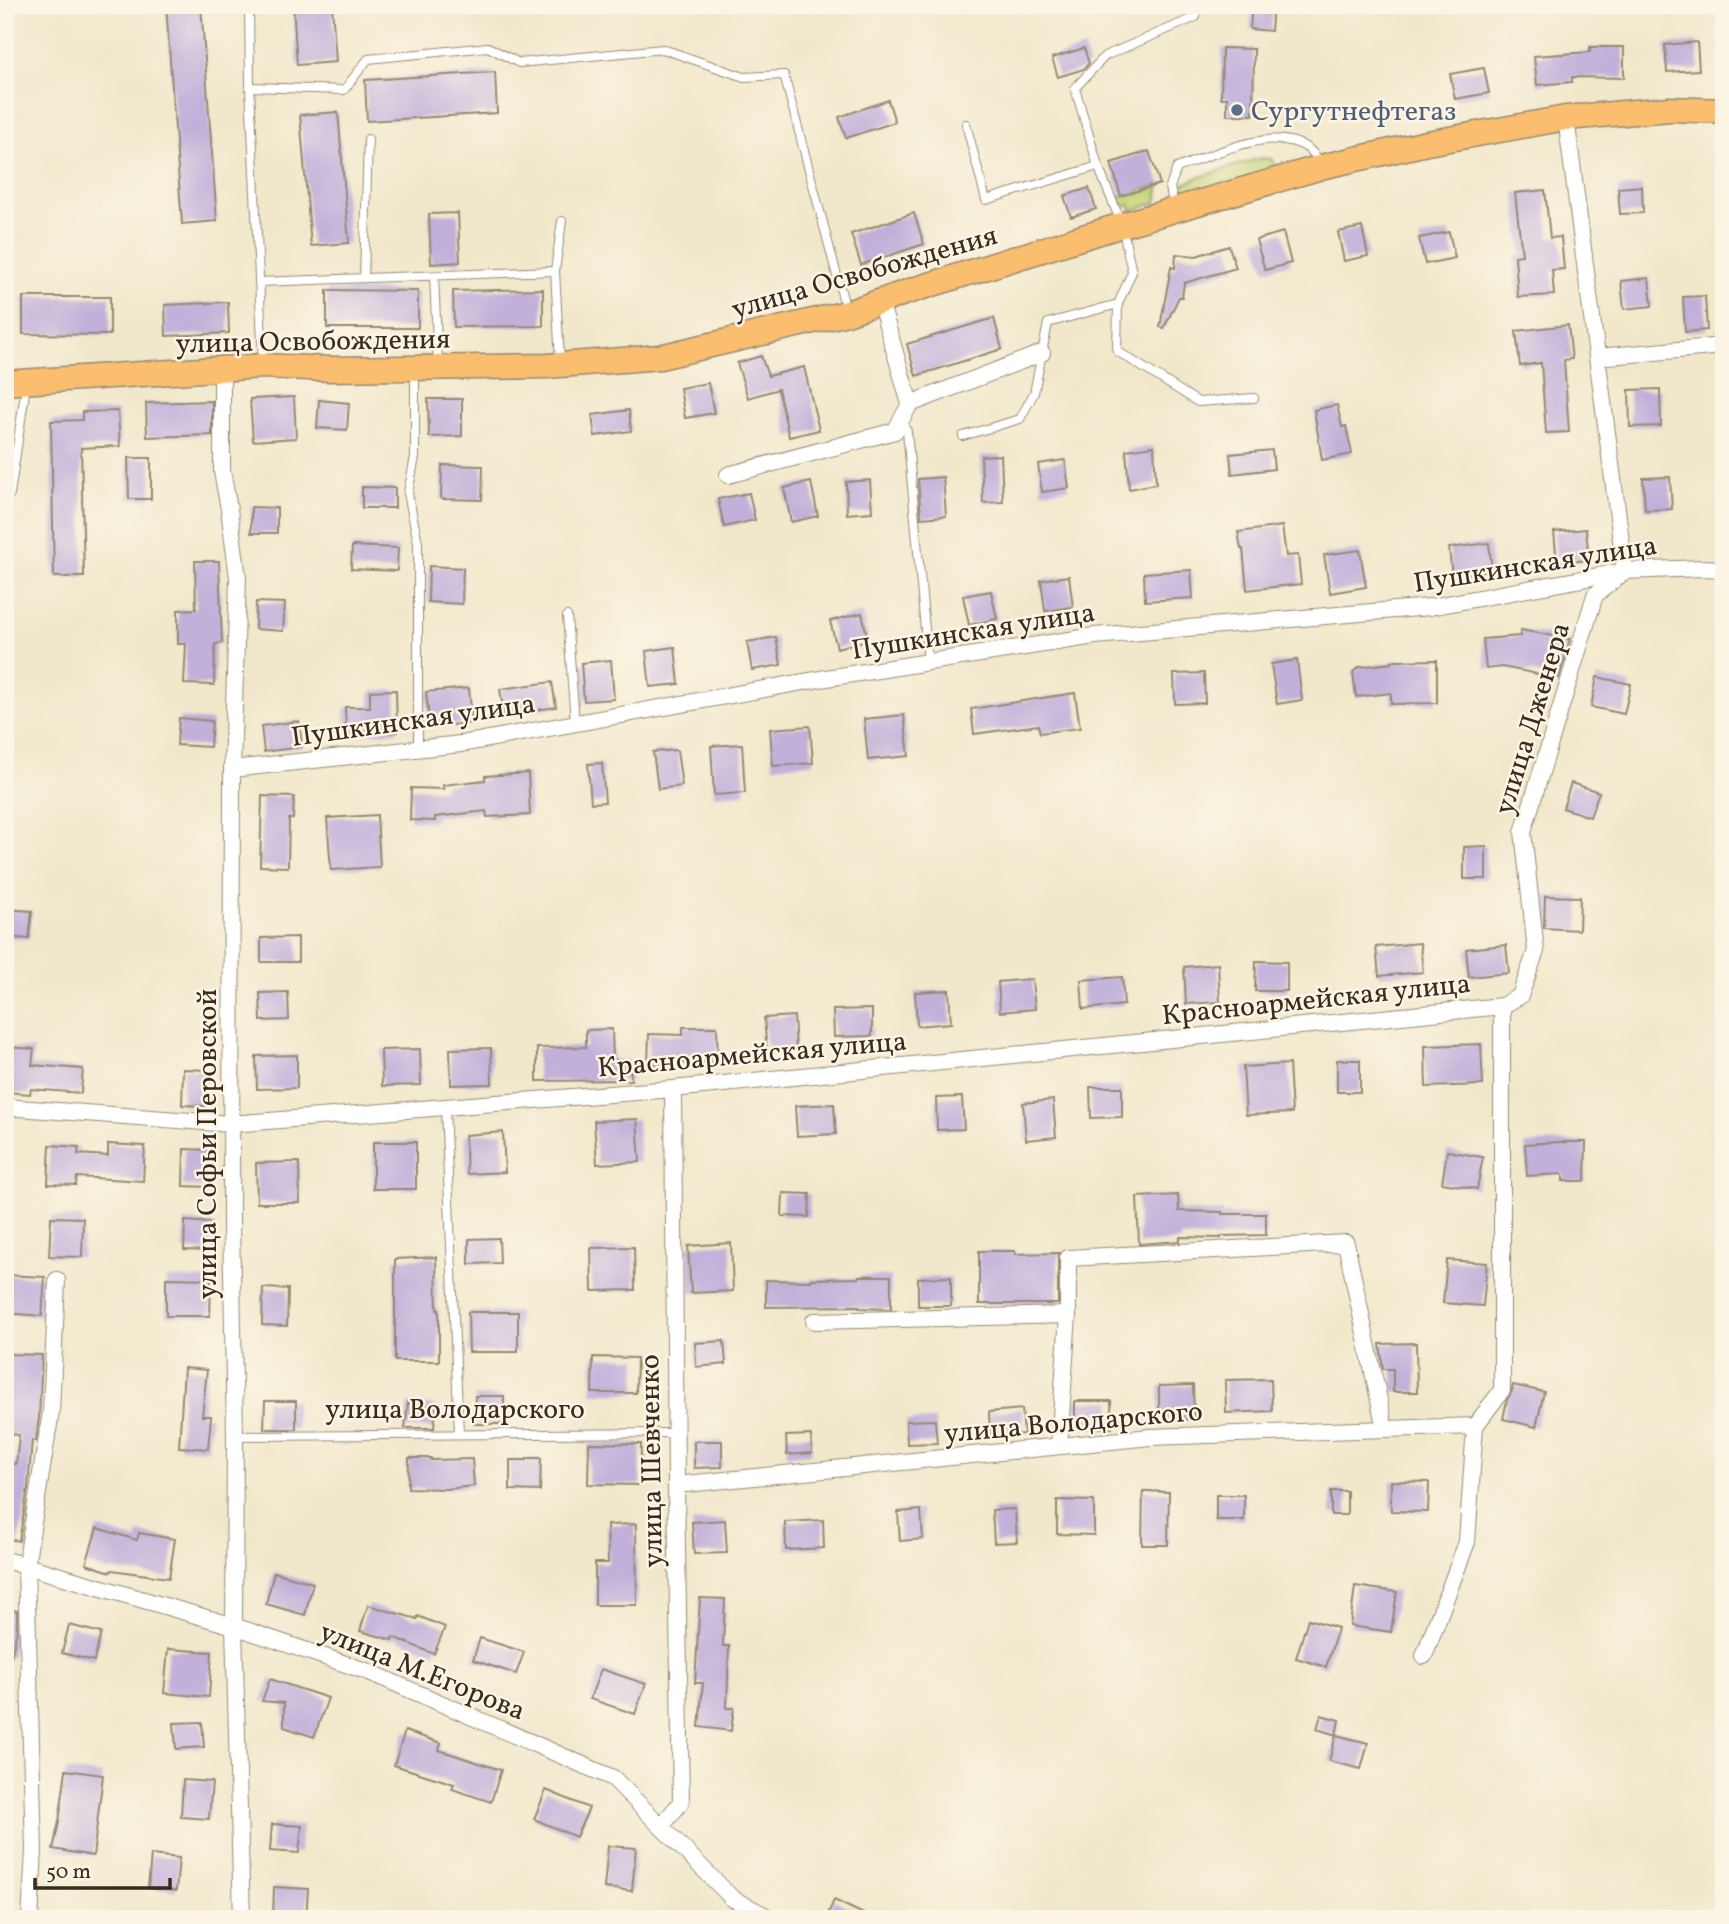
<svg xmlns="http://www.w3.org/2000/svg" width="1729" height="1924" viewBox="0 0 1729 1924" font-family="Vollkorn,serif">
	<rect width="100%" height="100%" fill="#fcf5e5"/>
	<filter id="ink" filterUnits="userSpaceOnUse"><feTurbulence type="fractalNoise" baseFrequency=".0143" numOctaves="2"/><feDisplacementMap in="SourceGraphic" scale="14" xChannelSelector="R" yChannelSelector="G"/><feConvolveMatrix kernelMatrix="1 2 1 2 8 2 1 2 1" color-interpolation-filters="sRGB"/></filter>
	<filter id="wash" filterUnits="userSpaceOnUse"><feTurbulence type="fractalNoise" baseFrequency=".00686" numOctaves="4" result="noise"/><feDisplacementMap in="SourceGraphic" scale="28" xChannelSelector="R" yChannelSelector="G"/><feGaussianBlur stdDeviation="1.57" result="paint"/><feColorMatrix in="noise" values="0 0 0 0 0 0 0 0 0 0 0 0 0 0 0 0 0 1.4 0 .05"/><feComposite in="paint" operator="in"/></filter>
	<g filter="url(#wash)">
		<rect width="100%" height="100%" fill="#f1e8cb"/>
		<!-- green -->
		<path fill="#c2d274" stroke="#7e7e49" stroke-width="2" d="M1260 158 1271 159 1277 166 1271 172 1183 198 1178 192 1180 186 1197 178Z
			M1160 184 1156 203 1131 211 1132 208 1129 205 1121 207 1119 202 1121 196Z"/>
		<g id="blocks">
			<!-- building -->
			<path fill="#c0b0da" d="M166 5H201L217 221 182 224Z
				M293 5H332L336 62 297 65Z
				M1252 5H1273L1271 31 1250 29Z
				M1697 42 1699 70 1667 72 1665 45Z
				M1590 47H1624V78L1572 77V82L1537 85 1534 56 1590 52Z
				M1084 48 1089 63 1084 69 1058 77 1052 58Z
				M1222 48 1254 49 1253 115H1227V98H1221Z
				M1484 68 1489 93 1455 99 1450 74Z
				M495 72 497 113 367 121 365 80Z
				M888 100 895 122 846 138 839 117Z
				M338 112 349 243 311 246 300 115Z
				M1149 151 1160 184 1121 196 1111 163Z
				M1642 186 1643 213 1620 214 1618 188Z
				M1089 188 1096 209 1071 217 1064 196Z
				M1545 190 1550 238 1561 237 1564 269 1552 270 1554 295 1518 297 1515 256 1522 255 1515 193Z
				M458 213 460 262 431 264 429 214Z
				M914 213 924 244 861 265 851 234Z
				M1362 227 1368 256 1344 261 1338 232Z
				M1283 232 1291 263 1265 270 1256 240Z
				M1449 232 1455 258 1425 264 1419 238Z
				M1229 246 1236 268 1184 283 1182 297H1179L1164 328 1160 327 1171 267 1175 268 1176 254 1196 256Z
				M1649 278 1652 306 1624 309 1621 281Z
				M543 289V326L454 327 453 291Z
				M327 290 418 291V328H327Z
				M1705 296 1707 330 1685 332 1683 297Z
				M23 297H110V335L23 334Z
				M228 302 229 333 166 336 165 305Z
				M994 318 1002 349 916 376 907 344Z
				M1568 325 1572 359 1564 360 1569 432 1546 433 1541 363 1520 366 1516 331Z
				M761 356 768 376 804 367 819 430 789 437 778 389 748 398 737 363Z
				M708 383 714 413 685 418 680 388Z
				M1660 389 1661 426 1630 427 1629 390Z
				M294 397 296 438 253 441 250 399Z
				M428 399H462V436L429 437Z
				M319 400 349 403 347 430 317 428Z
				M212 401V435L147 437 146 403Z
				M1337 405 1342 427 1346 426 1352 454 1322 460 1314 410Z
				M629 410 631 431 595 436 592 415Z
				M118 411 120 446 81 448 84 577H54L51 421 82 420V412Z
				M1154 446 1156 484 1129 489 1126 450Z
				M1272 450 1274 469 1232 474 1230 454Z
				M1001 455 1003 502 983 503 981 456Z
				M128 458H151V499H129Z
				M1065 460 1069 488 1042 492 1038 464Z
				M442 465 483 466 482 500 441 499Z
				M943 477 946 516 921 518 918 479Z
				M1670 477 1672 509 1645 510 1643 478Z
				M870 480 872 512 847 514 846 482Z
				M811 482 818 516 791 522 784 488Z
				M362 487 395 488V508H362Z
				M749 493 755 520 724 527 718 499Z
				M251 507 277 508V533H251Z
				M1282 526 1286 556 1298 555 1301 584 1247 590 1243 549H1241L1238 532Z
				M1586 529 1589 560 1557 563 1554 532Z
				M1489 543 1492 571 1452 576 1449 548Z
				M352 546 398 548 397 571 351 569Z
				M1360 550 1366 587 1330 593 1324 555Z
				M195 561H219L222 643 215 644 214 685 184 684 186 644H178V610L196 609Z
				M429 566 463 568 462 604 428 602Z
				M1191 570 1193 598 1145 601 1144 573Z
				M1069 576 1073 607 1045 611 1041 580Z
				M991 591 997 619 969 625 963 596Z
				M256 602 285 603 283 631 255 629Z
				M862 613 868 640 837 648 830 621Z
				M1521 630 1570 639 1559 678 1502 667 1486 669 1483 639 1520 636Z
				M776 637 781 665 752 670 747 642Z
				M675 647 679 684 650 687 646 651Z
				M611 660 614 699 584 701 581 663Z
				M1297 660 1302 700 1277 704 1271 664Z
				M1437 660V703L1391 704V693L1356 697 1353 672 1359 667 1391 663V661Z
				M1204 673 1205 703 1175 704 1174 674Z
				M1597 677 1631 684 1624 714 1591 707Z
				M552 682 556 707 504 715 500 689Z
				M469 688 472 723 430 727 426 692Z
				M396 690 397 732 346 734 345 707H370V691Z
				M1075 693 1080 728 1040 733 1038 725 974 734 971 709Z
				M904 715 909 756 868 760 864 719Z
				M179 718 212 721 210 747 177 745Z
				M299 721 302 747 264 752 261 726Z
				M810 726 813 763 773 766 770 729Z
				M742 744 745 793 714 795 711 746Z
				M677 750 682 786 658 789 653 752Z
				M602 763 605 802 591 803 588 764Z
				M528 773 530 815 487 817 486 811 435 817V821L410 820 411 788 444 789 443 785 485 780V776Z
				M1571 783 1599 792 1590 817 1563 808Z
				M262 796 294 797 293 819H289L288 867 260 866Z
				M377 815 380 867 331 870 327 818Z
				M1486 846V879H1464V847Z
				M1545 896 1580 897 1579 930 1544 928Z
				M5 909 32 911 29 939 5 937Z
				M298 937V962H261V938Z
				M1420 943 1423 972 1379 976 1376 947Z
				M1506 945 1509 973 1469 977 1466 949Z
				M1256 961 1287 962V991H1255Z
				M1218 964 1220 1002 1186 1004 1184 967Z
				M1122 977 1124 1005 1083 1009 1081 980Z
				M1032 979 1035 1009 1000 1012 998 982Z
				M949 990 951 1023 917 1026 915 992Z
				M288 992 289 1020 261 1021 260 993Z
				M872 1009V1036L834 1037 833 1010Z
				M794 1016 796 1049 767 1051 764 1018Z
				M683 1027H717L718 1062 648 1064 649 1034 683 1035Z
				M612 1029 613 1060H630L631 1080 537 1081V1048L586 1047V1030Z
				M1481 1044 1483 1085 1426 1087 1425 1046Z
				M5 1047 34 1049 32 1065 83 1069 81 1093 31 1089 30 1094 5 1092Z
				M491 1048 492 1084 451 1085 450 1049Z
				M420 1049 421 1085 382 1086 381 1050Z
				M297 1055V1088L257 1089 256 1056Z
				M1337 1060H1360V1092H1337Z
				M1289 1064 1292 1113 1246 1115 1243 1067Z
				M183 1069 207 1070 206 1106 182 1105Z
				M1090 1087H1122V1117L1091 1118Z
				M962 1097 964 1129 937 1130 936 1098Z
				M1053 1100 1056 1137 1026 1140 1023 1103Z
				M834 1104 836 1134 797 1136 795 1106Z
				M637 1119 640 1162 597 1164 594 1121Z
				M503 1132 505 1172 467 1174 465 1135Z
				M373 1142H416V1189H373Z
				M1560 1142H1586L1585 1181H1563V1174L1527 1176 1525 1144Z
				M108 1144 145 1146 143 1181 77 1177 76 1185 48 1184 50 1145 79 1147 78 1154 108 1156Z
				M184 1149 211 1150 210 1187 183 1186Z
				M1447 1151 1483 1157 1477 1189 1442 1183Z
				M299 1162 300 1203H257L256 1163Z
				M783 1193 810 1194 809 1217 782 1216Z
				M1178 1195 1179 1211 1222 1212V1214H1266V1235L1221 1236V1238L1180 1237V1241L1139 1244 1137 1197Z
				M51 1217 83 1218 82 1257 49 1256Z
				M185 1221 212 1223 210 1251 184 1250Z
				M499 1238 500 1263 469 1264V1239Z
				M731 1243 733 1291 691 1293 688 1246Z
				M634 1247 635 1290 592 1291 591 1248Z
				M979 1251H1015V1254L1059 1253 1058 1258V1304H979Z
				M436 1257 437 1310H439V1361H395V1259Z
				M1447 1260 1487 1263 1483 1306 1443 1303Z
				M5 1275 45 1277 42 1316 5 1313Z
				M859 1276H891V1309L859 1308V1306L766 1307V1280L811 1281V1279L859 1278Z
				M951 1277V1306H918V1278Z
				M166 1278 211 1279 210 1316H166Z
				M263 1288 288 1289 287 1326 262 1325Z
				M468 1312H518V1352H469Z
				M724 1341 726 1364 696 1367 695 1343Z
				M1416 1343 1417 1392H1393V1369H1383L1380 1344Z
				M5 1354 42 1355 39 1418 36 1441 32 1440 28 1488 19 1541 5 1538V1513L7 1514 11 1463 16 1464 19 1435 5 1433Z
				M593 1357 637 1358 636 1393H592Z
				M184 1368 207 1370 202 1416H211L208 1449 179 1447Z
				M1271 1379 1272 1411 1226 1413 1225 1380Z
				M1193 1385 1194 1419 1159 1420V1386Z
				M1513 1385 1544 1392 1536 1427 1503 1419 1507 1400 1512 1391Z
				M475 1396H504V1424H474Z
				M265 1401H296V1429H264Z
				M1075 1401H1111L1112 1428H1075Z
				M408 1403 436 1406 434 1428H405Z
				M1022 1409 1024 1434 990 1436 989 1412Z
				M935 1420 937 1443 907 1444 906 1421Z
				M811 1435 812 1453 787 1455 786 1436Z
				M694 1441H722V1467L694 1468Z
				M589 1443 641 1444 640 1485 588 1484Z
				M409 1458H431V1460L472 1459 474 1486 446 1489 408 1488Z
				M527 1458H541L540 1491 510 1490V1460H527Z
				M1391 1481 1429 1482 1428 1512 1391 1511Z
				M1143 1491 1169 1492 1168 1545H1142Z
				M1331 1491H1347V1515H1331Z
				M1216 1495H1244V1520H1216Z
				M1057 1500 1094 1501V1535L1057 1534Z
				M1015 1509 1017 1542 994 1543 992 1510Z
				M921 1510 923 1539 900 1541 898 1512Z
				M725 1520 727 1553 694 1554 692 1522Z
				M823 1520 824 1548 786 1550 785 1522Z
				M636 1524 637 1605H595V1563H608L607 1525Z
				M97 1528 137 1540 139 1533 175 1539 169 1578 112 1570 111 1572 86 1564Z
				M274 1572 313 1583 305 1615 266 1604Z
				M1355 1586 1397 1592 1391 1632 1350 1626Z
				M700 1598 725 1599 723 1646H729L727 1708H734L731 1731 699 1727 703 1683H695Z
				M368 1605 417 1619 418 1616 445 1627 434 1654 393 1637 392 1640 360 1631Z
				M5 1608 17 1611V1630L11 1657H5Z
				M1308 1619 1338 1628 1326 1667 1296 1658Z
				M69 1625 101 1633 94 1661 62 1653Z
				M480 1638 524 1652 516 1674 473 1660Z
				M168 1649 212 1652 209 1697 164 1693Z
				M601 1669 646 1684 635 1714 590 1699Z
				M270 1679 328 1698 314 1737 284 1727V1703L262 1701Z
				M1321 1715 1339 1720 1336 1735 1317 1729Z
				M202 1722 204 1747 176 1749 174 1723Z
				M405 1731 441 1743 439 1750 501 1770 491 1802 452 1789 454 1784 394 1765Z
				M1336 1735 1368 1743 1361 1769 1329 1761Z
				M66 1770 103 1775 93 1856 53 1849 59 1822Z
				M183 1780 212 1782 209 1819 181 1817Z
				M546 1790 589 1808 576 1837 534 1819Z
				M272 1824 302 1826 299 1853 270 1851Z
				M608 1846 636 1848 632 1891 604 1888Z
				M151 1855 179 1858 176 1891 148 1888Z
				M274 1887 308 1889 306 1919H273Z
				M834 1900 874 1919H826Z"/>
		</g>
	</g>
	<g filter="url(#ink)">
		<use href="#blocks" fill-opacity="0" stroke="#968974" stroke-width="2"/>
		<g fill="none" stroke-linecap="round" stroke-linejoin="round">
			<defs>
				<path id="lane" d="M249 5 250 87 263 362
					M250 87 344 90 368 59 488 47 519 63 663 49 744 77 784 75 846 310
					M966 124 986 200 1098 166
					M1174 208 1170 187 1177 168C1212 155 1272 125 1307 148 1313 152 1318 159 1323 164
					M434 276 438 364
					M364 278 368 139
					M259 282 555 271
					M1118 304 1117 351 1198 402 1254 398
					M560 362 555 271 562 221
					M415 371V457L408 493 418 543V749
					M900 421 907 431 928 663
					M963 436 1020 419 1034 393 1048 323 1118 304 1132 272 1122 225 1098 166 1075 88 1105 56 1196 17 1197 5
					M10 494 26 386
					M567 616 575 723
					M445 1107 459 1434
					M235 1436 676 1433"/>
				<path id="street" d="M1597 357 1724 346
					M222 370V471L229 509 238 578 232 769 231 1222 235 1436 234 1626 242 1919
					M910 404 1042 353
					M728 475 895 431 910 404 880 301
					M232 769 461 744 820 679 1095 636 1430 607 1625 571 1702 568 1724 569
					M5 1107 231 1124 673 1089 1502 1006
					M814 1321 1068 1315V1258L1346 1243 1385 1429
					M1059 1446 1068 1315
					M676 1485 1150 1437 1475 1426
					M5 1560 234 1626 369 1672 613 1778 733 1899 772 1919
					M1424 1656 1467 1542 1475 1426 1502 1390V1006L1520 996 1536 951 1523 832 1595 595 1625 571 1566 118
					M661 1827 681 1802 676 1485 673 1089
					M30 1919 34 1851 26 1566 51 1412 57 1280"/>
				<path id="primary" d="M5 383 263 366 331 369 547 366 660 357 847 313 907 292 1122 225 1325 166 1427 143 1566 118 1670 109 1724 111"/>
			</defs>
			<!-- lane casing -->
			<use href="#lane" stroke="#968974" stroke-width="10"/>
			<!-- street casing -->
			<use href="#street" stroke="#968974" stroke-width="18"/>
			<!-- primary casing -->
			<use href="#primary" stroke="#968974" stroke-width="27"/>
			<!-- lane -->
			<use href="#lane" stroke="#fff" stroke-width="8"/>
			<!-- street -->
			<use href="#street" stroke="#fff" stroke-width="16"/>
			<!-- primary -->
			<use href="#primary" stroke="#fabe6e" stroke-width="24"/>
		</g>
	</g>
	<!-- markers -->
	<circle fill="#5c6f8a" stroke="#fcf5e5" stroke-width="2.5" cx="1237" cy="110" r="7"/>
	<g text-anchor="middle" stroke-width="5" stroke-linejoin="round" paint-order="stroke">
		<!-- service labels -->
		<g font-size="28" fill="#4e5e75" stroke="#fcf5e5" text-anchor="start">
			<text x="1251" y="120">Сургутнефтегаз</text>
		</g>
		<!-- street labels -->
		<g font-size="28" fill="#3b2a1e" stroke="#fcf5e5">
			<text transform="translate(864 271) rotate(-16)" y="10">улица Освобождения</text>
			<text transform="translate(313 340) rotate(-1)" y="10">улица Освобождения</text>
			<text transform="translate(1535 563) rotate(-9)" y="10">Пушкинская улица</text>
			<text transform="translate(973 630) rotate(-9)" y="10">Пушкинская улица</text>
			<text transform="translate(1531 718) rotate(-73)" y="10">улица Дженера</text>
			<text transform="translate(413 719) rotate(-8)" y="10">Пушкинская улица</text>
			<text transform="translate(1316 998) rotate(-6)" y="10">Красноармейская улица</text>
			<text transform="translate(752 1053) rotate(-5)" y="10">Красноармейская улица</text>
			<text transform="translate(206 1144) rotate(-90)" y="10">улица Софьи Перовской</text>
			<text x="455" y="1418">улица Володарского</text>
			<text transform="translate(1073 1421) rotate(-5)" y="10">улица Володарского</text>
			<text transform="translate(650 1461) rotate(-91)" y="10">улица Шевченко</text>
			<text transform="translate(423 1670) rotate(22)" y="10">улица М.Егорова</text>
		</g>
	</g>
	<!-- margin -->
	<rect width="1729" height="1924" fill="none" stroke="#fcf5e5" stroke-width="28"/>
	<!-- scale -->
	<path d="M35 1878v10h135v-10" fill="none" stroke="#3b2a1e" stroke-width="3.5"/>
	<text x="46" y="1878" font-size="21" fill="#3b2a1e" stroke="#fcf5e5" stroke-width="5" paint-order="stroke">50 m</text>
</svg>
